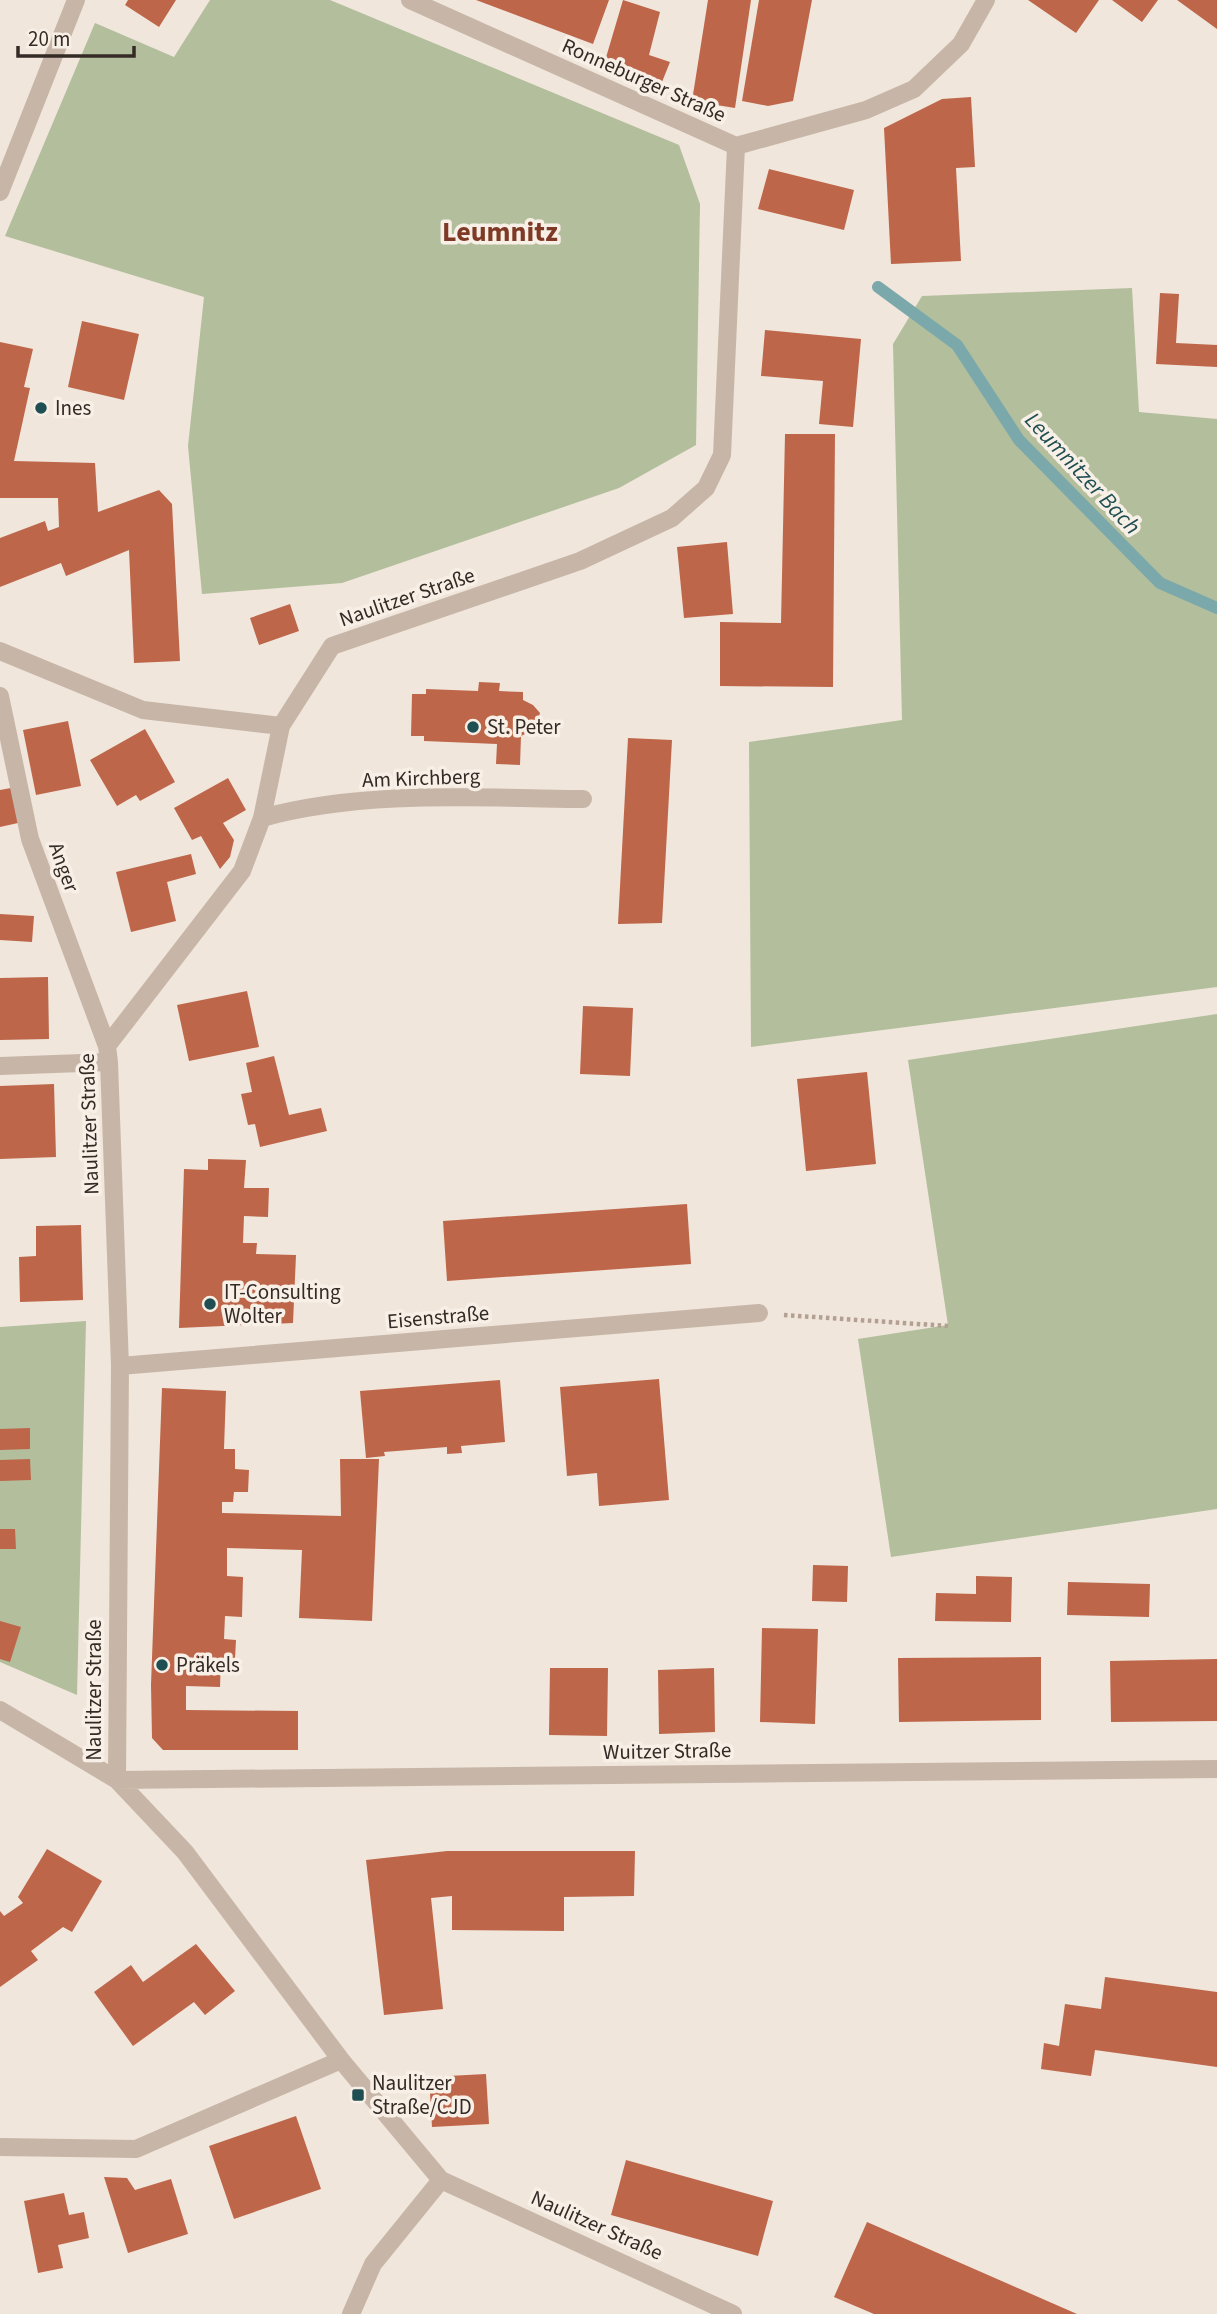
<svg xmlns="http://www.w3.org/2000/svg" width="1217" height="2314" viewBox="0 0 1217 2314" font-family="'Source Sans 3',sans-serif">
	<rect width="100%" height="100%" fill="#f0e6db"/>
	<!-- green -->
	<path fill="#b2be9c" d="M210 0H330L679 145 700 204 696 445 619 488 342 583 202 594 188 446 204 297 5 236 95 23 174 57Z
		M1132 288 1139 412 1217 419V987L751 1047 749 742 902 720 893 344 922 296Z
		M1217 1014V1509L891 1557 858 1339 948 1325 908 1060Z
		M86 1321 77 1695 0 1662V1327Z"/>
	<g fill="none" stroke-linecap="round" stroke-linejoin="round">
		<!-- stream -->
		<path stroke="#7ba9ab" stroke-width="12" d="M878 287 957 345 1019 440 1160 583 1217 608"/>
	</g>
	<!-- building -->
	<path fill="#be664a" d="M128 0H176L159 27 125 5Z
		M476 0H609L593 44Z
		M623 0 660 12 649 55 670 62 660 87 640 84 602 71Z
		M708 0H751L735 108 692 101Z
		M759 0H812L793 101 768 106 742 101Z
		M1028 0H1099L1076 33Z
		M1112 0H1158L1142 22Z
		M1177 0H1217V29Z
		M971 97 975 167 956 168 961 261 891 264 884 128 942 99Z
		M769 169 854 190 844 230 758 209Z
		M1160 293 1179 294 1176 343 1217 345V367L1156 364Z
		M82 321 139 334 124 400 68 387Z
		M765 330 861 339 853 427 819 424 823 381 761 376Z
		M0 342 33 349 24 387 30 388 14 461 95 463 98 512 159 490 172 504 180 661 134 663 129 550 66 576 61 563 0 587V538L45 521 48 531 59 527 58 498H0Z
		M785 434H835L833 687 720 686V622L781 623Z
		M727 542 733 614 684 618 677 547Z
		M290 604 299 631 259 645 250 618Z
		M479 682 500 683 499 691 523 692V700L533 705 540 713 537 723 531 731 521 736 520 765 496 764 497 744 424 741V736H411L412 694H426V689L478 691Z
		M68 721 81 786 36 795 23 730Z
		M145 729 175 782 140 801 136 795 117 806 90 760Z
		M628 738 672 740 662 923 618 924Z
		M228 778 246 810 223 823 234 840 230 857 220 869 201 836 192 840 174 808Z
		M11 788 18 823 0 827V790Z
		M191 854 196 874 167 882 176 921 131 932 116 872Z
		M0 914 34 916 32 942 0 940Z
		M48 977 49 1039 0 1040V978Z
		M247 991 259 1047 189 1061 177 1005Z
		M583 1006 633 1008 630 1076 580 1074Z
		M274 1056 289 1115 321 1108 327 1131 260 1147 255 1124 248 1125 241 1094 252 1092 246 1063Z
		M867 1072 876 1164 806 1171 797 1079Z
		M54 1084 56 1157 0 1159V1086Z
		M208 1159 246 1160 244 1188H269L268 1217 244 1216 243 1243H257L256 1254 296 1255 293 1323 179 1328 184 1169 208 1170Z
		M687 1204 691 1264 447 1281 443 1221Z
		M81 1225 83 1300 20 1302 19 1257 36 1256V1226Z
		M659 1379 669 1500 599 1506 597 1473 567 1476 560 1387Z
		M500 1380 505 1442 461 1446 462 1453 447 1454V1447L384 1452 385 1456 366 1458 360 1391Z
		M162 1388 226 1391 224 1449H235V1469L249 1470 248 1492H234L233 1502H222V1513L341 1516 340 1459H379L372 1621 299 1618 302 1550 227 1548V1576L243 1577 242 1617 225 1616 224 1639 236 1640 235 1659 221 1658 220 1687 186 1686V1710L298 1711V1750H163L152 1738 151 1685Z
		M30 1428V1449L0 1450V1429Z
		M30 1459 31 1480 0 1481V1460Z
		M0 1529H15L16 1549H0Z
		M813 1565 848 1566 847 1602 812 1601Z
		M976 1576 1012 1577 1011 1622 935 1621 936 1593 976 1594Z
		M1068 1582 1150 1584 1149 1617 1067 1615Z
		M0 1621 21 1627 10 1662 0 1659Z
		M762 1628 818 1629 815 1724 760 1722Z
		M1041 1657V1720L899 1722 898 1658Z
		M1217 1659V1721L1111 1722 1110 1661Z
		M550 1668H608L607 1736 549 1735Z
		M714 1668 715 1732 659 1734 658 1670Z
		M47 1849 102 1881 72 1932 63 1927 31 1951 38 1960 0 1987V1911L4 1916 23 1903 18 1897Z
		M447 1851H635L634 1896 564 1897V1931L452 1930V1896L431 1898 443 2009 384 2015 366 1860Z
		M196 1944 235 1991 205 2015 194 2002 133 2046 94 1992 131 1965 143 1982Z
		M1105 1977 1217 1992V2067L1095 2050 1091 2076 1041 2069 1044 2043 1059 2046 1065 2004 1101 2009Z
		M486 2074 489 2124 432 2127 429 2077Z
		M296 2116 321 2189 234 2219 209 2146Z
		M626 2160 773 2201 758 2256 611 2215Z
		M104 2177 127 2178 135 2190 171 2179 188 2234 128 2253Z
		M64 2193 69 2215 84 2212 89 2238 58 2245 63 2268 38 2273 24 2201Z
		M867 2222 1077 2314H874L834 2297Z"/>
	<g fill="none" stroke-linecap="round" stroke-linejoin="round">
		<!-- path -->
		<path stroke="#b3a092" stroke-width="4.5" stroke-dasharray="3.5 3.5" stroke-linecap="butt" d="M784 1315 948 1326"/>
		<!-- minor -->
		<path stroke="#c7b6a7" stroke-width="18" d="M410 0 736 146 866 110 914 89 961 44 986 0
			M0 192 76 0
			M0 651 143 710 281 726
			M0 696 30 839 107 1046
			M262 818C363 790 479 798 583 799
			M0 1066 109 1062
			M120 1366 759 1313
			M0 1710 117 1780 185 1852 341 2060 441 2180 733 2314
			M117 1780 120 1366 109 1062 107 1046 242 871 262 818 281 726 332 646 580 561 672 518 706 488 722 455 736 146
			M117 1780 1217 1769
			M0 2147 136 2149 341 2060
			M351 2314 373 2264 441 2180"/>
	</g>
	<!-- markers -->
	<g fill="#204f53" stroke="#f8f0e6" stroke-width="2.5">
		<circle cx="41" cy="408" r="7"/>
		<circle cx="473" cy="727" r="7"/>
		<circle cx="210" cy="1304" r="7"/>
		<circle cx="162" cy="1665" r="7"/>
		<rect x="351" y="2088" width="14" height="14" rx="3.5"/>
	</g>
	<g text-anchor="middle" stroke-width="7" stroke-linejoin="round" paint-order="stroke">
		<!-- street labels -->
		<g font-size="21" fill="#342b27" stroke="#f8f0e6">
			<text transform="translate(644 80) rotate(24)" y="7">Ronneburger Straße</text>
			<text transform="translate(407 597) rotate(-19)" y="7">Naulitzer Straße</text>
			<text transform="translate(421 778) rotate(-2)" y="7">Am Kirchberg</text>
			<text transform="translate(64 867) rotate(70)" y="7">Anger</text>
			<text transform="translate(89 1124) rotate(-92)" y="7">Naulitzer Straße</text>
			<text transform="translate(438 1317) rotate(-5)" y="7">Eisenstraße</text>
			<text transform="translate(94 1690) rotate(-90)" y="7">Naulitzer Straße</text>
			<text transform="translate(667 1751) rotate(-1)" y="7">Wuitzer Straße</text>
			<text transform="translate(597 2225) rotate(24)" y="7">Naulitzer Straße</text>
		</g>
		<!-- poi labels -->
		<g font-size="21" fill="#342b27" stroke="#f8f0e6" text-anchor="start">
			<text x="55" y="415">Ines</text>
			<text x="487" y="734">St. Peter</text>
			<text x="224" y="1299">IT-Consulting<tspan x="224" dy="24">Wolter</tspan></text>
			<text x="176" y="1672">Präkels</text>
			<text x="372" y="2090">Naulitzer<tspan x="372" dy="24">Straße/CJD</tspan></text>
		</g>
		<!-- water labels -->
		<g font-size="23" font-style="italic" fill="#204f53" stroke="#f8f0e6">
			<text transform="translate(1083 473) rotate(47)" y="8">Leumnitzer Bach</text>
		</g>
		<!-- district labels -->
		<g font-size="28" font-weight="bold" fill="#7e3a26" stroke="#f8f0e6">
			<text x="500" y="241">Leumnitz</text>
		</g>
	</g>
	<!-- scale -->
	<path d="M18 46v10h116v-10" fill="none" stroke="#342b27" stroke-width="3.5"/>
	<text x="28" y="46" font-size="21" fill="#342b27" stroke="#f8f0e6" stroke-width="5" paint-order="stroke">20 m</text>
</svg>
